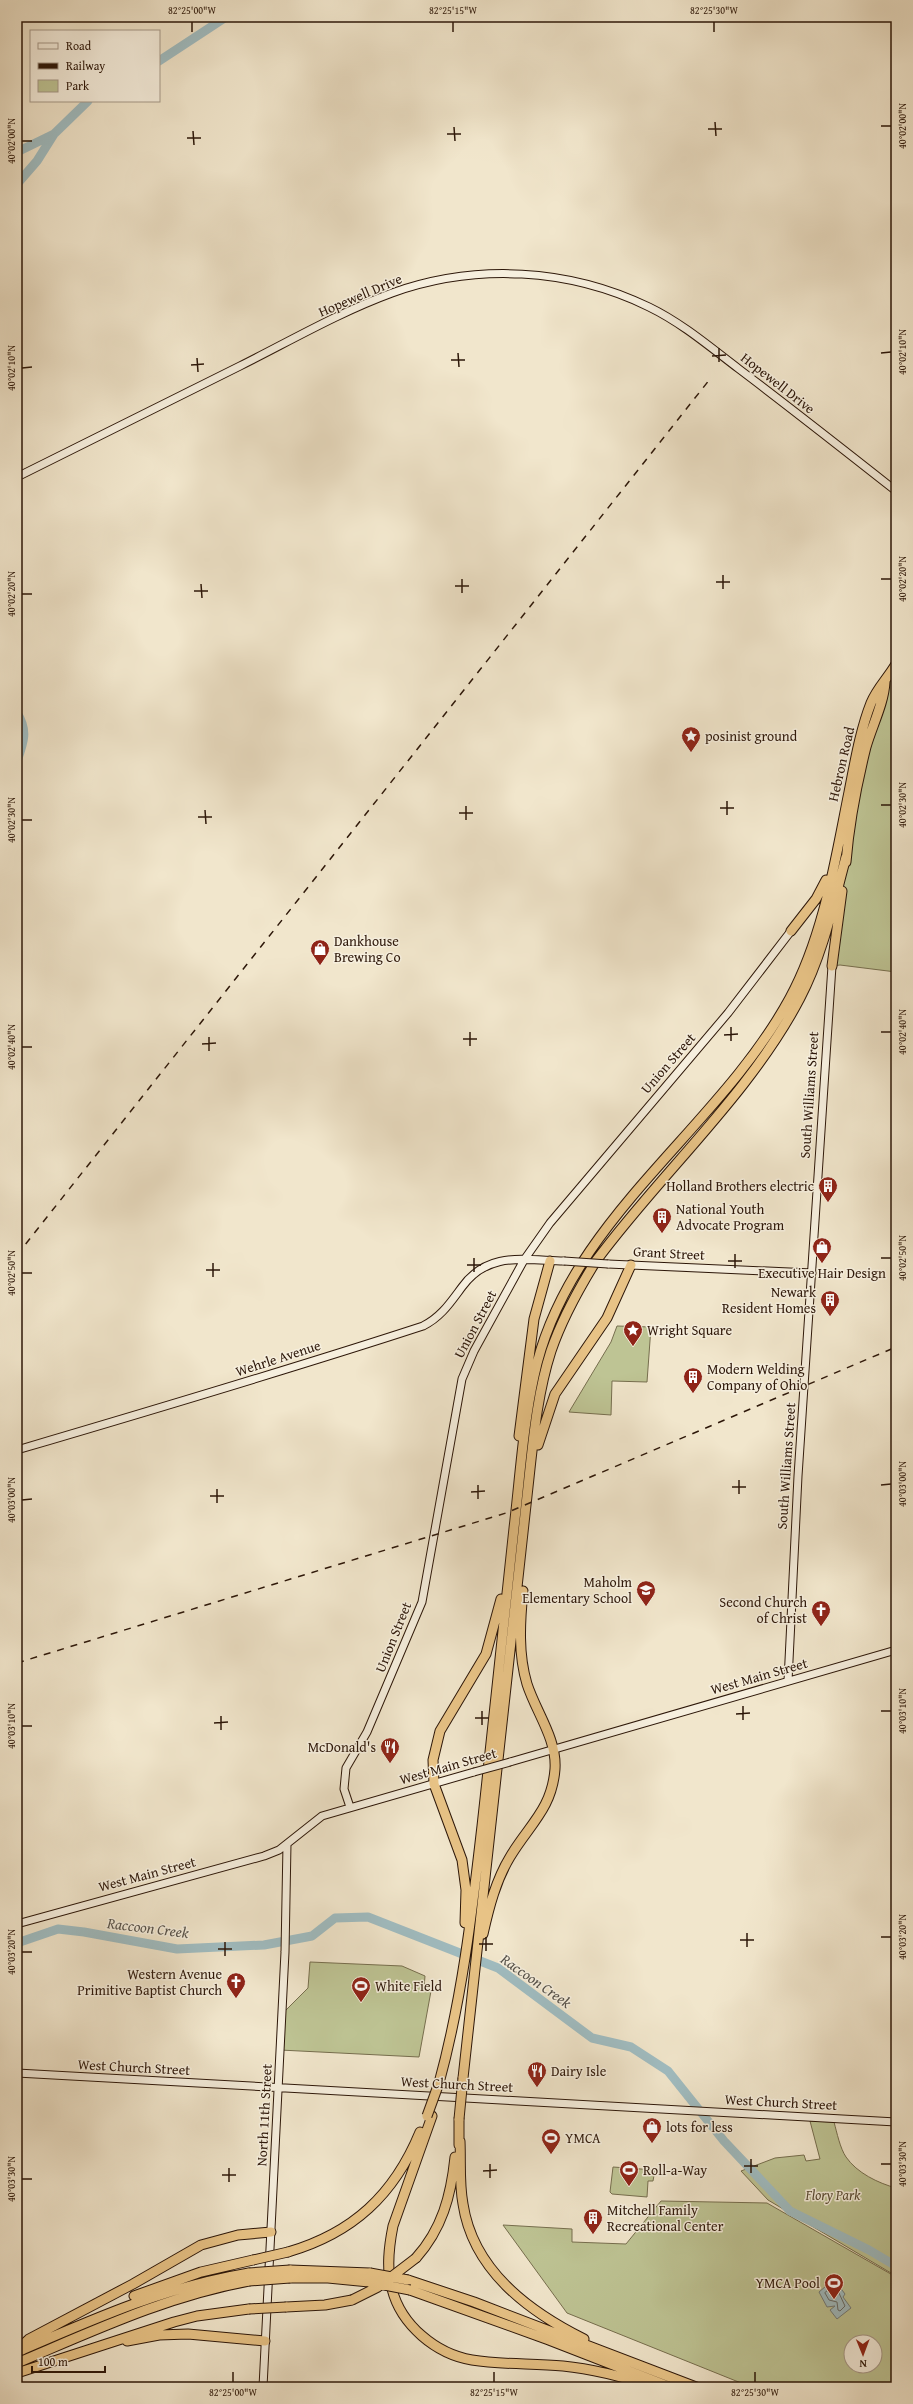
<svg xmlns="http://www.w3.org/2000/svg" width="913" height="2404" viewBox="0 0 913 2404" font-family="'Gentium Book Plus',serif">
	<rect width="100%" height="100%" fill="#f1e6cc"/>
	<filter id="stains"><feTurbulence type="fractalNoise" baseFrequency=".005" numOctaves="4"/><feColorMatrix values="0 0 0 0 .2 0 0 0 0 .09 0 0 0 0 .02 0 0 0 .5 -.17"/></filter>
	<radialGradient id="worn" r=".72"><stop offset=".6" stop-color="#630" stop-opacity="0"/><stop offset="1" stop-color="#630" stop-opacity=".3"/></radialGradient>
	<!-- green -->
	<path fill="#bec494" stroke="#766e4e" fill-rule="evenodd" d="M896 664V972L840 965 832 966 846 857 877 710Z
		M617 1326 651 1327 647 1382 612 1381 611 1415 569 1412 611 1342Z
		M310 1962 402 1966 425 1976 424 1988 431 1991 419 2057 280 2050 282 2014 308 1988Z
		M810 2121 834 2122C837 2133 840 2148 846 2157 857 2173 878 2183 896 2188V2276L768 2200 741 2171 775 2158 804 2155 806 2161 820 2159Z
		M613 2167 655 2170 653 2181H648L647 2197 612 2194 610 2192Z
		M661 2201 767 2203 896 2277V2387H751L567 2313 503 2225 572 2229V2242L626 2244ZM851 2342H875V2366H851Z"/>
	<!-- water -->
	<path fill="#a0bdc2" stroke="#727b78" d="M832 2281 836 2286H839L845 2294 843 2297 851 2308 837 2319 830 2310 835 2306 827 2307 819 2292Z"/>
	<g fill="none" stroke-linecap="round" stroke-linejoin="round">
		<!-- shore -->
		<path stroke="#666a66" stroke-width="1" d="M831 2288 838 2291 845 2306 840 2311 838 2310 837 2302 829 2300 825 2293Z"/>
		<!-- river -->
		<path stroke="#a0bdc2" stroke-width="9" d="M159 61 226 17
			M17 152 54 134 88 101
			M17 184 37 161 54 134
			M17 713C28 730 24 742 17 761
			M17 1943 58 1929 84 1932 177 1949 264 1945 312 1936 335 1918 368 1917 498 1968 592 2038 631 2047 668 2071 724 2141 790 2211 869 2250 896 2266"/>
		<defs>
			<path id="secondary" d="M17 477C91 440 165 403 240 366 290 341 340 312 392 293 476 263 569 268 649 307 682 323 710 347 739 369 792 409 844 450 896 491
				M608 1264 812 1273
				M17 1450C153 1410 288 1370 423 1326 441 1317 450 1303 462 1287 488 1251 524 1260 564 1261
				M788 1681 798 1476 832 966
				M510 1762 896 1650
				M350 1807 344 1789 346 1768 367 1732 422 1602 462 1379 474 1351 524 1260 550 1223 728 1013 791 931
				M17 1924 264 1856 279 1850 322 1816 474 1772
				M17 2073 896 2122
				M263 2387 285 1952 287 1844"/>
			<path id="highway" d="M846 862C849 825 857 783 866 747 872 726 884 703 885 682
				M791 931 816 899 826 880
				M832 966 842 891
				M519 1436 534 1319 550 1261
				M538 1445 555 1394 607 1318 631 1265
				M465 1923 466 1890 462 1860 434 1784 433 1760 440 1731 486 1654 501 1599
				M483 1934C489 1907 496 1880 510 1857 529 1825 552 1809 555 1769 557 1739 536 1712 527 1684 518 1654 520 1622 523 1591
				M463 2078 528 1487C533 1442 537 1394 551 1351 562 1319 578 1290 596 1261 660 1174 750 1094 800 998 823 954 833 905 846 857
				M439 2083C462 1999 472 1913 482 1826 493 1727 503 1628 514 1528 520 1478 523 1426 534 1376 567 1220 717 1132 790 998 824 935 835 861 849 792 855 762 860 731 871 703 877 688 888 678 896 664
				M432 2116 393 2226C389 2246 386 2268 392 2289 401 2325 436 2354 472 2360 502 2365 533 2363 563 2366 594 2369 624 2377 654 2387
				M460 2141C461 2162 459 2183 463 2204 473 2270 528 2311 584 2339
				M459 2145V2119
				M288 2252C353 2233 394 2195 420 2132
				M416 2258C442 2229 451 2196 455 2157
				M290 2270 370 2273
				M290 2278H328L369 2282
				M408 2280 474 2302 696 2387
				M410 2290 549 2340 670 2387
				M134 2296 201 2272 253 2260
				M286 2307 325 2305 352 2300
				M127 2341 159 2335 188 2334 265 2341
				M17 2350 29 2339 133 2284 201 2245 238 2235 271 2232
				M22 2350C98 2317 166 2287 249 2273
				M17 2363C93 2331 167 2296 249 2281
				M17 2373 174 2322 197 2316 249 2309"/>
		</defs>
		<!-- secondary casing -->
		<use href="#secondary" stroke="#2d1709" stroke-width="9"/>
		<!-- highway casing -->
		<use href="#highway" stroke="#2d1709" stroke-width="11"/>
		<!-- secondary -->
		<use href="#secondary" stroke="#f6efde" stroke-width="7"/>
		<!-- highway -->
		<use href="#highway" stroke="#e8c386" stroke-width="9"/>
		<!-- rail -->
		<path stroke="#2d1709" stroke-width="1.5" stroke-dasharray="7 7" stroke-linecap="butt" d="M17 1255 710 379
			M17 1663 506 1513 896 1347"/>
		<defs>
			<path id="secondary-bridge" d="M564 1261 608 1264
				M474 1772 510 1762"/>
			<path id="highway-bridge" d="M427 2116 439 2083
				M459 2119 463 2078
				M253 2260 288 2252
				M249 2273 290 2270
				M370 2273 408 2280
				M249 2281 290 2278
				M369 2282 410 2290
				M352 2300 378 2287 416 2258
				M249 2309 286 2307"/>
		</defs>
		<!-- secondary-bridge casing -->
		<use href="#secondary-bridge" stroke="#2d1709" stroke-width="9" stroke-linecap="butt"/>
		<!-- highway-bridge casing -->
		<use href="#highway-bridge" stroke="#2d1709" stroke-width="11" stroke-linecap="butt"/>
		<!-- secondary-bridge -->
		<use href="#secondary-bridge" stroke="#f6efde" stroke-width="7"/>
		<!-- highway-bridge -->
		<use href="#highway-bridge" stroke="#e8c386" stroke-width="9"/>
	</g>
	<!-- ticks -->
	<path fill="none" stroke="#2d1709" stroke-width="1.5" d="M192 22V32M453 22V32M714 22V32M715 122 716 136M881 126H891M454 127 455 141M708 129H722M193 131 194 145M447 134H461M187 138H201M22 141H32M719 348V362M458 353 459 367M881 353 891 352M712 356 726 355M197 358 198 372M451 360H465M191 365 204 364M22 368 32 367M723 575V589M462 579V593M881 579H891M716 582H730M201 584 202 598M455 586H469M194 591H208M22 594H32M727 801V815M881 805H891M466 806V820M720 808H734M205 810 206 824M459 813H473M198 817H212M22 820H32M731 1027V1041M470 1032V1046M881 1032H891M724 1035 738 1034M209 1037V1051M463 1039H477M202 1044 216 1043M22 1047H32M735 1254V1268M474 1258V1272M881 1258H891M728 1261H742M213 1263V1277M467 1265H481M206 1270H220M22 1273H32M739 1480V1494M478 1485V1499M881 1485 891 1484M732 1487H746M217 1489V1503M471 1492 485 1491M210 1496H224M22 1500 32 1499M743 1706V1720M482 1711V1725M881 1711H891M736 1714 750 1713M221 1716V1730M475 1718H489M214 1723 228 1722M22 1726H32M747 1933V1947M486 1937V1951M881 1937H891M740 1940H754M225 1942V1956M479 1944H493M218 1949H232M22 1952H32M751 2159V2173M490 2164V2178M881 2164H891M744 2166H758M229 2168V2182M483 2171 497 2170M222 2175H236M22 2179H32M233 2372V2382M494 2372V2382M755 2372V2382"/>
	<!-- icons -->
	<defs>
		<symbol id="sight-pin" viewBox="-11 -11 22 30"><path d="M0 17L-7.5 6A9.5 9.5 0 1 1 7.5 6Z" fill="#8f2418" stroke="#f6efde"/><path d="M0-6L1.8-2.2L6-1.7L2.9 1.2L3.7 5.4L0 3.3L-3.7 5.4L-2.9 1.2L-6-1.7L-1.8-2.2Z" fill="#fff"/></symbol>
		<symbol id="shop-pin" viewBox="-11 -11 22 30"><path d="M0 17L-7.5 6A9.5 9.5 0 1 1 7.5 6Z" fill="#8f2418" stroke="#f6efde"/><path d="M-5-2.5h2.3a2.7 3.5 0 0 1 5.4 0H5L5.5 6h-11ZM-1.5-2.5h3a1.5 2.3 0 0 0-3 0Z" fill="#fff"/></symbol>
		<symbol id="building-pin" viewBox="-11 -11 22 30"><path d="M0 17L-7.5 6A9.5 9.5 0 1 1 7.5 6Z" fill="#8f2418" stroke="#f6efde"/><path d="M-4-6H4V6H1V3H-1V6H-4ZM-2.5-4.3h1.7v1.8h-1.7ZM.8-4.3h1.7v1.8H.8ZM-2.5-1h1.7V.8h-1.7ZM.8-1h1.7V.8H.8Z" fill="#fff"/></symbol>
		<symbol id="school-pin" viewBox="-11 -11 22 30"><path d="M0 17L-7.5 6A9.5 9.5 0 1 1 7.5 6Z" fill="#8f2418" stroke="#f6efde"/><path d="M0-5L7-2L0 1L-7-2ZM-4 1L0 2.5L4 1V4Q0 6-4 4Z" fill="#fff"/></symbol>
		<symbol id="church-pin" viewBox="-11 -11 22 30"><path d="M0 17L-7.5 6A9.5 9.5 0 1 1 7.5 6Z" fill="#8f2418" stroke="#f6efde"/><path d="M-1.2-6h2.4v3.5h3.3v2.4h-3.3V6h-2.4V-.1h-3.3v-2.4h3.3Z" fill="#fff"/></symbol>
		<symbol id="restaurant-pin" viewBox="-11 -11 22 30"><path d="M0 17L-7.5 6A9.5 9.5 0 1 1 7.5 6Z" fill="#8f2418" stroke="#f6efde"/><path d="M-5-6h1v4h1v-4h1v4h1v-4h1v5L-1.5 .5V6h-2V.5L-5-1ZM5-6V6H3V1.5H1.5Q1.5-4 5-6Z" fill="#fff"/></symbol>
		<symbol id="stadium-pin" viewBox="-11 -11 22 30"><path d="M0 17L-7.5 6A9.5 9.5 0 1 1 7.5 6Z" fill="#8f2418" stroke="#f6efde"/><path d="M0-5a6.5 5 0 1 0 0 10a6.5 5 0 1 0 0-10ZM-3.5-1.8h7v3.6h-7Z" fill="#fff"/></symbol>
	</defs>
	<g fill-rule="evenodd">
		<use href="#sight-pin" x="680" y="725" width="22" height="30"/>
		<use href="#shop-pin" x="309" y="938" width="22" height="30"/>
		<use href="#building-pin" x="817" y="1175" width="22" height="30"/>
		<use href="#building-pin" x="651" y="1206" width="22" height="30"/>
		<use href="#shop-pin" x="811" y="1236" width="22" height="30"/>
		<use href="#building-pin" x="819" y="1289" width="22" height="30"/>
		<use href="#sight-pin" x="622" y="1319" width="22" height="30"/>
		<use href="#building-pin" x="682" y="1366" width="22" height="30"/>
		<use href="#school-pin" x="635" y="1579" width="22" height="30"/>
		<use href="#church-pin" x="810" y="1599" width="22" height="30"/>
		<use href="#restaurant-pin" x="379" y="1736" width="22" height="30"/>
		<use href="#church-pin" x="225" y="1971" width="22" height="30"/>
		<use href="#stadium-pin" x="350" y="1975" width="22" height="30"/>
		<use href="#restaurant-pin" x="526" y="2060" width="22" height="30"/>
		<use href="#shop-pin" x="641" y="2116" width="22" height="30"/>
		<use href="#stadium-pin" x="540" y="2127" width="22" height="30"/>
		<use href="#stadium-pin" x="618" y="2159" width="22" height="30"/>
		<use href="#building-pin" x="582" y="2207" width="22" height="30"/>
		<use href="#stadium-pin" x="823" y="2272" width="22" height="30"/>
	</g>
	<g text-anchor="middle" stroke-width="3" stroke-linejoin="round" paint-order="stroke">
		<!-- street labels -->
		<g font-size="14" fill="#2d1709" stroke="#f6efde">
			<text transform="translate(360 295) rotate(-23)" y="5">Hopewell Drive</text>
			<text transform="translate(778 383) rotate(38)" y="5">Hopewell Drive</text>
			<text transform="translate(841 764) rotate(-77)" y="5">Hebron Road</text>
			<text transform="translate(668 1063) rotate(-49)" y="5">Union Street</text>
			<text transform="translate(809 1095) rotate(-86)" y="5">South Williams Street</text>
			<text transform="translate(669 1253) rotate(3)" y="5">Grant Street</text>
			<text transform="translate(475 1324) rotate(-62)" y="5">Union Street</text>
			<text transform="translate(278 1358) rotate(-18)" y="5">Wehrle Avenue</text>
			<text transform="translate(786 1466) rotate(-86)" y="5">South Williams Street</text>
			<text transform="translate(393 1637) rotate(-68)" y="5">Union Street</text>
			<text transform="translate(759 1676) rotate(-16)" y="5">West Main Street</text>
			<text transform="translate(448 1766) rotate(-16)" y="5">West Main Street</text>
			<text transform="translate(147 1874) rotate(-15)" y="5">West Main Street</text>
			<text transform="translate(134 2067) rotate(3)" y="5">West Church Street</text>
			<text transform="translate(457 2084) rotate(3)" y="5">West Church Street</text>
			<text transform="translate(781 2102) rotate(3)" y="5">West Church Street</text>
			<text transform="translate(264 2115) rotate(-87)" y="5">North 11th Street</text>
		</g>
		<!-- poi labels -->
		<g font-size="14" fill="#2d1709" stroke="#f6efde" text-anchor="start">
			<text x="705" y="741">posinist ground</text>
			<text x="334" y="946">Dankhouse<tspan x="334" dy="16">Brewing Co</tspan></text>
			<text x="814" y="1191" text-anchor="end">Holland Brothers electric</text>
			<text x="676" y="1214">National Youth<tspan x="676" dy="16">Advocate Program</tspan></text>
			<text x="822" y="1278" text-anchor="middle">Executive Hair Design</text>
			<text x="816" y="1297" text-anchor="end">Newark<tspan x="816" dy="16">Resident Homes</tspan></text>
			<text x="647" y="1335">Wright Square</text>
			<text x="707" y="1374">Modern Welding<tspan x="707" dy="16">Company of Ohio</tspan></text>
			<text x="632" y="1587" text-anchor="end">Maholm<tspan x="632" dy="16">Elementary School</tspan></text>
			<text x="807" y="1607" text-anchor="end">Second Church<tspan x="807" dy="16">of Christ</tspan></text>
			<text x="376" y="1752" text-anchor="end">McDonald's</text>
			<text x="222" y="1979" text-anchor="end">Western Avenue<tspan x="222" dy="16">Primitive Baptist Church</tspan></text>
			<text x="375" y="1991">White Field</text>
			<text x="551" y="2076">Dairy Isle</text>
			<text x="666" y="2132">lots for less</text>
			<text x="565" y="2143">YMCA</text>
			<text x="643" y="2175">Roll-a-Way</text>
			<text x="607" y="2215">Mitchell Family<tspan x="607" dy="16">Recreational Center</tspan></text>
			<text x="820" y="2288" text-anchor="end">YMCA Pool</text>
		</g>
		<!-- park labels -->
		<g font-size="14" font-style="italic" fill="#584b33" stroke="#f6efde">
			<text x="833" y="2200">Flory Park</text>
		</g>
		<!-- water labels -->
		<g font-size="15" font-style="italic" fill="#55514a" stroke="#f6efde">
			<text transform="translate(148 1928) rotate(7)" y="5">Raccoon Creek</text>
			<text transform="translate(536 1981) rotate(35)" y="5">Raccoon Creek</text>
		</g>
	</g>
	<!-- margin -->
	<rect width="913" height="2404" fill="none" stroke="#f1e6cc" stroke-width="44"/>
	<!-- legend -->
	<rect x="30" y="30" width="130" height="72" fill="#f6efde" stroke="#a69989"/>
	<rect x="38" y="43" width="20" height="6" fill="#f6efde" stroke="#a69989"/>
	<text x="66" y="50" font-size="12" fill="#2d1709">Road</text>
	<rect x="38" y="63" width="20" height="6" fill="#2d1709" stroke="#a69989"/>
	<text x="66" y="70" font-size="12" fill="#2d1709">Railway</text>
	<rect x="38" y="80" width="20" height="12" fill="#bec494" stroke="#a69989"/>
	<text x="66" y="90" font-size="12" fill="#2d1709">Park</text>
	<!-- north arrow -->
	<g transform="translate(863 2354) rotate(179)"><circle r="19" fill="#f6efde" stroke="#a69989"/>
	<path d="M0-3L7 15L0 10L-7 15Z" fill="#8f2418"/>
	<text y="-6" font-size="11" font-weight="bold" text-anchor="middle" fill="#2d1709">N</text>
	</g>
	<!-- scale -->
	<path d="M32 2366v6h73v-6" fill="none" stroke="#2d1709" stroke-width="2"/>
	<text x="38" y="2366" font-size="12" fill="#2d1709" stroke="#f6efde" stroke-width="3" paint-order="stroke">100 m</text>
	<rect x="22" y="22" width="869" height="2360" fill="none" stroke="#2d1709" stroke-width="1.5"/>
	<g font-size="10" text-anchor="middle" fill="#2d1709">
		<text x="192" y="14">82°25'00"W</text>
		<text x="453" y="14">82°25'15"W</text>
		<text x="714" y="14">82°25'30"W</text>
		<text transform="translate(902 126) rotate(-90)" y="4">40°02'00"N</text>
		<text transform="translate(11 141) rotate(-90)" y="4">40°02'00"N</text>
		<text transform="translate(902 352) rotate(-90)" y="4">40°02'10"N</text>
		<text transform="translate(11 368) rotate(-90)" y="4">40°02'10"N</text>
		<text transform="translate(902 579) rotate(-90)" y="4">40°02'20"N</text>
		<text transform="translate(11 594) rotate(-90)" y="4">40°02'20"N</text>
		<text transform="translate(902 805) rotate(-90)" y="4">40°02'30"N</text>
		<text transform="translate(11 820) rotate(-90)" y="4">40°02'30"N</text>
		<text transform="translate(902 1032) rotate(-90)" y="4">40°02'40"N</text>
		<text transform="translate(11 1047) rotate(-90)" y="4">40°02'40"N</text>
		<text transform="translate(902 1258) rotate(-90)" y="4">40°02'50"N</text>
		<text transform="translate(11 1273) rotate(-90)" y="4">40°02'50"N</text>
		<text transform="translate(902 1484) rotate(-90)" y="4">40°03'00"N</text>
		<text transform="translate(11 1500) rotate(-90)" y="4">40°03'00"N</text>
		<text transform="translate(902 1711) rotate(-90)" y="4">40°03'10"N</text>
		<text transform="translate(11 1726) rotate(-90)" y="4">40°03'10"N</text>
		<text transform="translate(902 1937) rotate(-90)" y="4">40°03'20"N</text>
		<text transform="translate(11 1952) rotate(-90)" y="4">40°03'20"N</text>
		<text transform="translate(902 2164) rotate(-90)" y="4">40°03'30"N</text>
		<text transform="translate(11 2179) rotate(-90)" y="4">40°03'30"N</text>
		<text x="233" y="2396">82°25'00"W</text>
		<text x="494" y="2396">82°25'15"W</text>
		<text x="755" y="2396">82°25'30"W</text>
	</g>
	<rect width="100%" height="100%" filter="url(#stains)"/>
	<rect width="100%" height="100%" fill="url(#worn)"/>
</svg>
